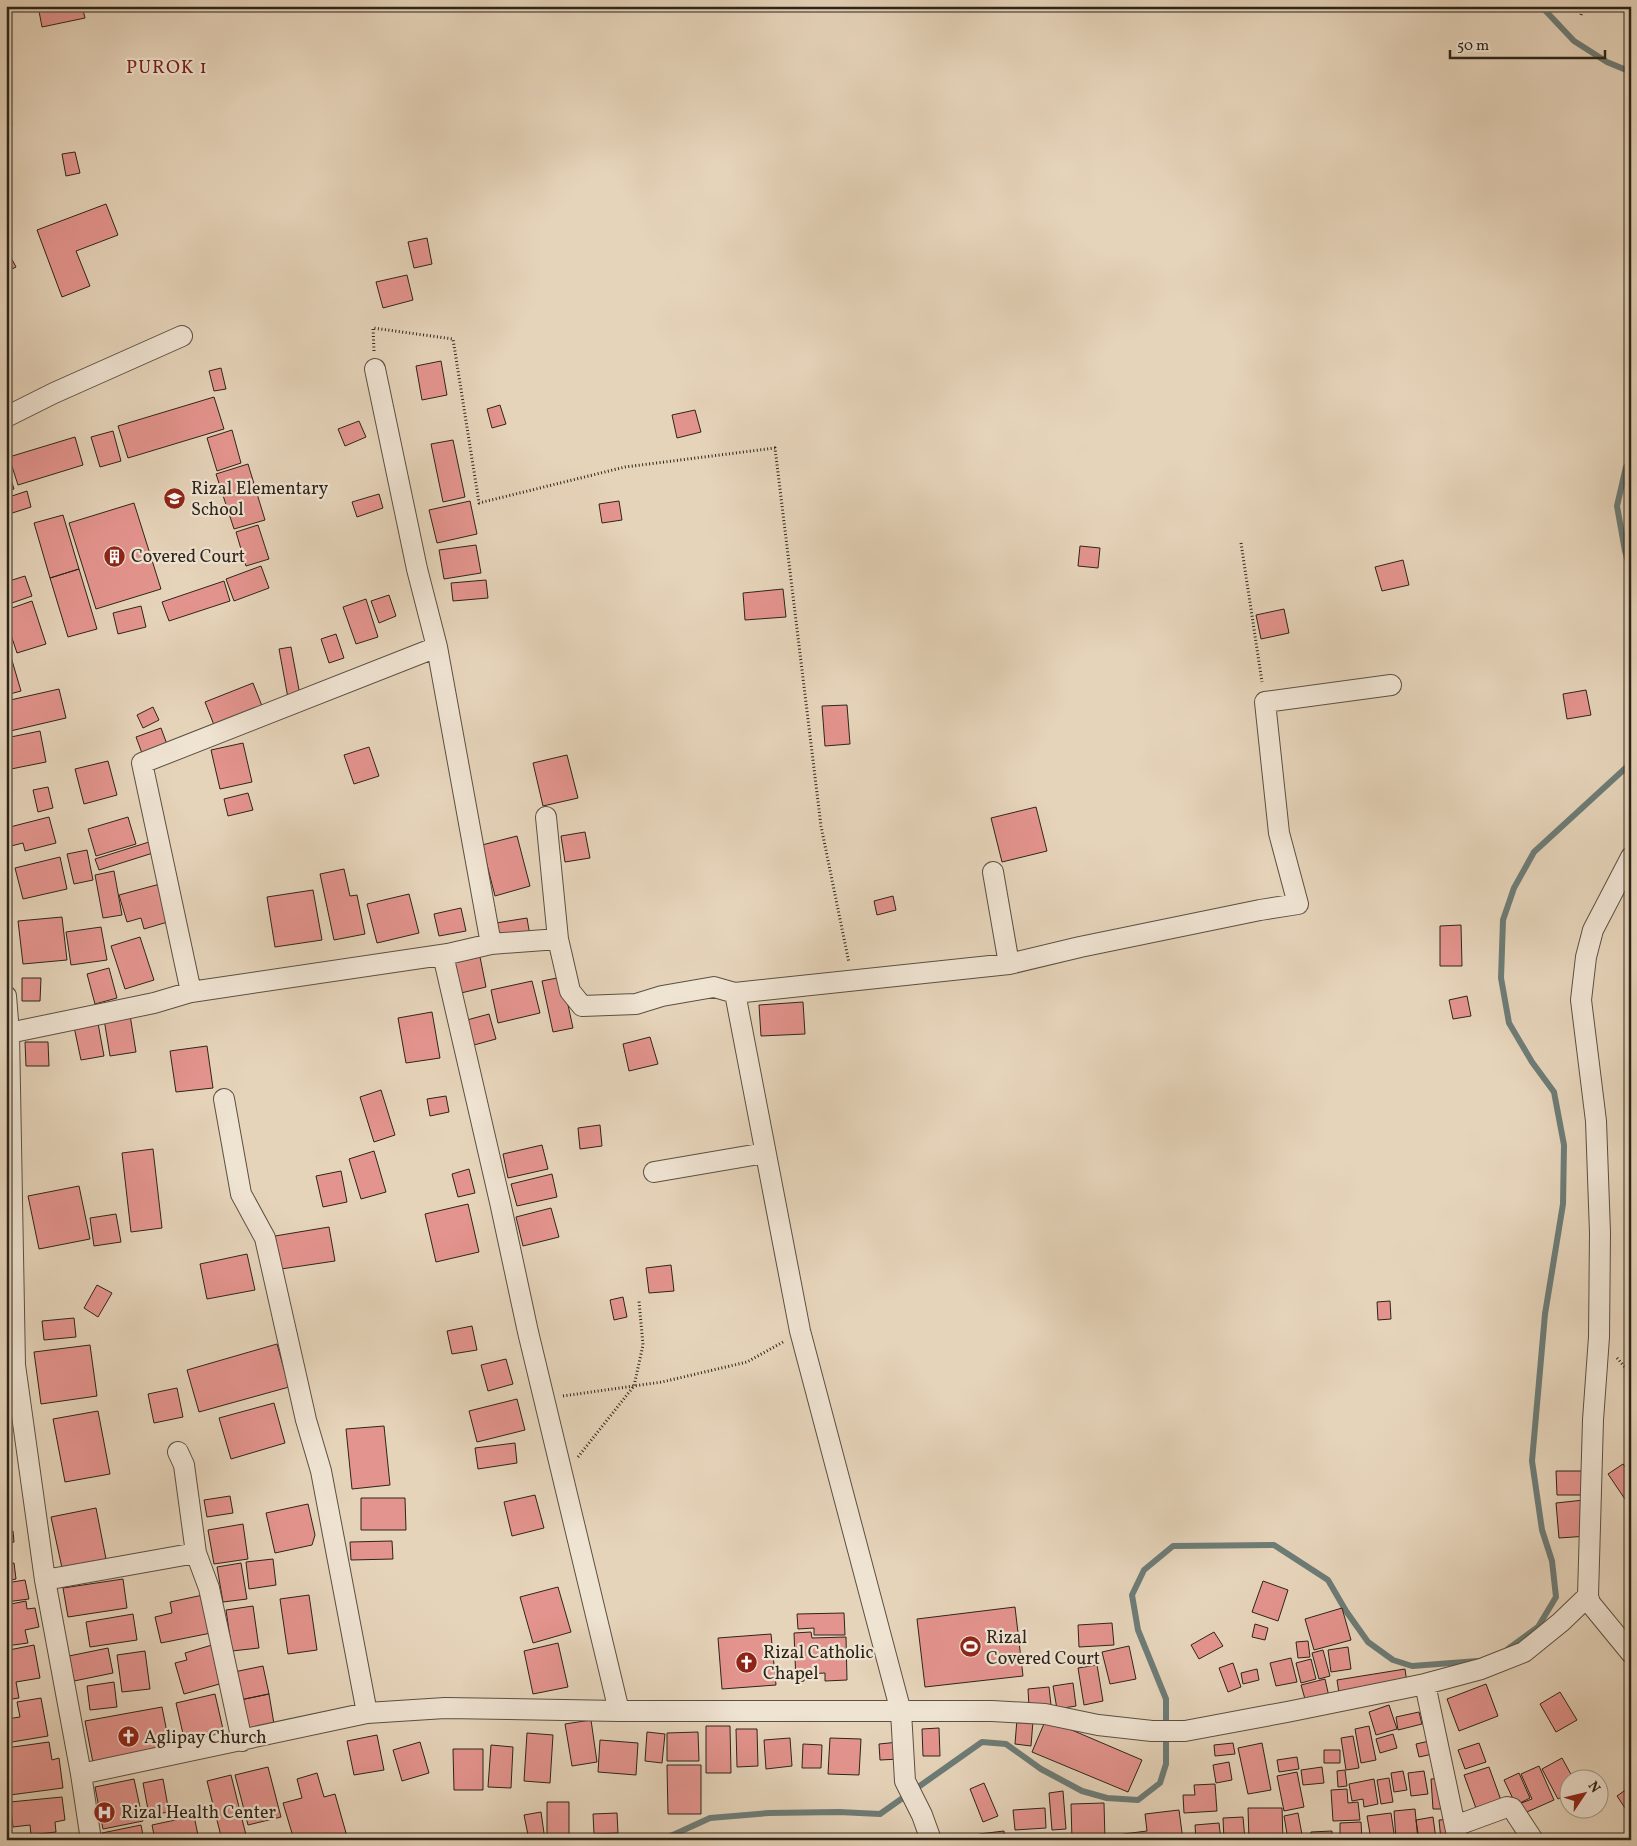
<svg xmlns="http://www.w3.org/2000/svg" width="1637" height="1846" viewBox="0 0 1637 1846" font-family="Vollkorn,serif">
	<rect width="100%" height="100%" fill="#e6d4ba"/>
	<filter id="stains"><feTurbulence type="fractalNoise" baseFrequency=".004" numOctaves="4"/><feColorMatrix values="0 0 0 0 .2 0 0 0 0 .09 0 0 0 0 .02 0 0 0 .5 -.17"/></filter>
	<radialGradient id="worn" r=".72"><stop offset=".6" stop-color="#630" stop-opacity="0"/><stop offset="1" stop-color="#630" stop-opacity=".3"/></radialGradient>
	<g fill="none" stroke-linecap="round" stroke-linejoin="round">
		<!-- stream -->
		<path stroke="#6d7c77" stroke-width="6" d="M1541 6 1574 41 1607 62 1631 72
			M1631 463 1626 467 1617 506 1625 551 1631 572
			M1508 1649 1538 1627 1556 1597 1552 1561 1542 1530 1532 1461 1545 1314 1563 1204 1564 1145 1554 1092 1532 1062 1509 1023 1501 978 1503 920 1514 888 1534 852 1631 763
			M662 1840 710 1818 769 1813 839 1812 880 1814 982 1742 1006 1744 1041 1769 1082 1791 1107 1798 1138 1800 1160 1783 1166 1764V1699L1138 1630 1132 1595 1144 1570 1173 1546 1274 1545 1328 1580 1346 1611 1368 1642 1393 1660 1412 1666 1478 1661"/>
	</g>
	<!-- building -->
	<path fill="#e4948e" stroke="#2d241a" d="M38 6H82L85 18 42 27Z
		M8 107 12 124 6 125V108Z
		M75 152 80 173 66 176 62 154Z
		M106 204 118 235 76 251 90 286 62 297 37 230Z
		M427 238 432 264 414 268 408 242Z
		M6 248 16 267 6 272Z
		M407 275 413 300 383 308 376 282Z
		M441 361 447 395 422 400 416 366Z
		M221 368 226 389 214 391 209 371Z
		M214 397 224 429 128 458 118 426Z
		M500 405 506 424 492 428 487 409Z
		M695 410 701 432 677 438 672 415Z
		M359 421 366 437 345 446 338 429Z
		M232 430 241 463 217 471 207 438Z
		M113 431 121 461 100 467 91 437Z
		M75 437 83 465 18 485 9 457Z
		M453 440 465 497 443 502 431 444Z
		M6 464 14 489 6 491Z
		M248 464 265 520 234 529 216 474Z
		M27 491 31 507 6 515V498Z
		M379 494 383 508 357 517 352 502Z
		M470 501 477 534 437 543 429 510Z
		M619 501 622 520 602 523 599 504Z
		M134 503 161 589 96 609 69 523Z
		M63 515 79 569 50 578 34 523Z
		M258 525 269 559 246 566 236 532Z
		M476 545 481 573 444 579 439 550Z
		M1080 546 1100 548 1098 568 1078 566Z
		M1403 560 1409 585 1382 591 1375 567Z
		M261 566 269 588 234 601 226 579Z
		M79 569 97 629 68 637 50 578Z
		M25 576 32 596 6 605V582Z
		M486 580 488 598 453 601 451 583Z
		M224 581 230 601 169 621 162 602Z
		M783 589 786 617 745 620 743 593Z
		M389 595 396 616 379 623 371 601Z
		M366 599 378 637 356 644 343 607Z
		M32 601 46 644 17 653 6 620V610Z
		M141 606 146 627 118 634 113 613Z
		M1284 609 1289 633 1261 639 1256 615Z
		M336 634 344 658 329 663 321 639Z
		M291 647 300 695 288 698 279 649Z
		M11 657 21 691 6 695V658Z
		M253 683 262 706 214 725 205 702Z
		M59 689 66 718 6 732V701Z
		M1586 690 1591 715 1567 719 1563 694Z
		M847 705 850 744 825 746 822 706Z
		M153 707 159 720 143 728 137 715Z
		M161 728 168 747 143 756 136 737Z
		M40 731 46 762 6 770V738Z
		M243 743 252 782 220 789 211 750Z
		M369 747 379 776 354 784 344 755Z
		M567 755 578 798 543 806 533 763Z
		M108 761 117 795 84 804 75 769Z
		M48 787 53 808 38 812 33 790Z
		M248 793 253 810 228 816 224 799Z
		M1036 807 1047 851 1002 862 991 818Z
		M49 817 56 843 25 851 23 843 11 846 6 828Z
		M128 817 136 844 96 856 88 829Z
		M585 832 590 858 565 862 561 836Z
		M517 836 530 886 495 896 482 845Z
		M149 842 153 853 99 870 95 859Z
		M87 850 93 880 74 884 67 854Z
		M60 857 67 889 23 899 15 868Z
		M344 869 350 896 357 895 365 934 334 940 320 874Z
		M114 871 122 915 103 918 95 875Z
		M160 884 171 921 144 929 141 918 127 922 119 895Z
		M313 890 322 940 275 947 267 897Z
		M409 894 419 933 377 943 367 904Z
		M893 896 896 910 877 915 874 901Z
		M461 908 466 931 439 936 434 914Z
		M62 917 67 960 23 964 18 921Z
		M527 918 530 936 499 941 496 923Z
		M1461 925 1462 966H1440V926Z
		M101 927 107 960 71 965 66 932Z
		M140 937 154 980 125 989 111 946Z
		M480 957 486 987 461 993 454 963Z
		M109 968 117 998 95 1004 87 974Z
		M562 977 573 1028 553 1032 542 981Z
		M22 978H41L40 1001H22Z
		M532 981 540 1013 498 1023 491 990Z
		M1467 996 1471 1016 1453 1019 1449 1000Z
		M803 1002 805 1034 761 1036 759 1005Z
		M432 1012 440 1058 406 1063 398 1018Z
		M489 1014 496 1039 474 1045 467 1020Z
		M130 1015 136 1052 110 1056 104 1019Z
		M97 1018 104 1056 81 1060 73 1022Z
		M650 1037 658 1064 629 1071 623 1044Z
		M25 1042H48L49 1066H26Z
		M207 1046 213 1088 176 1092 170 1051Z
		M381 1090 395 1135 374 1142 360 1097Z
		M446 1096 449 1112 430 1116 427 1099Z
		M600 1125 602 1146 580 1149 578 1128Z
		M542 1145 548 1169 508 1178 503 1154Z
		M153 1149 162 1228 131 1232 122 1153Z
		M374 1151 386 1192 361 1199 349 1159Z
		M469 1169 475 1193 458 1197 452 1174Z
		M341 1171 347 1202 323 1207 316 1176Z
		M552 1174 557 1197 517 1206 511 1184Z
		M79 1186 90 1239 39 1249 28 1196Z
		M468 1204 479 1252 436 1262 425 1214Z
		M551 1208 559 1237 523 1246 516 1217Z
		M116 1214 121 1242 94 1246 90 1218Z
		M329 1227 335 1261 281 1269 275 1236Z
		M247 1254 255 1290 207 1299 200 1264Z
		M671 1265 674 1291 649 1293 646 1268Z
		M97 1285 112 1293 98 1317 84 1308Z
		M623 1297 627 1317 614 1320 610 1300Z
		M1390 1301 1391 1319 1378 1320 1377 1302Z
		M74 1318 76 1337 44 1340 42 1321Z
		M472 1326 477 1350 452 1354 447 1331Z
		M277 1344 289 1387 199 1412 187 1370Z
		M90 1345 97 1396 41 1404 34 1352Z
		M506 1359 513 1384 488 1391 481 1365Z
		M177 1388 183 1417 154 1423 148 1394Z
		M517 1399 525 1430 477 1442 469 1411Z
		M274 1403 285 1443 231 1459 219 1418Z
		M98 1411 110 1474 65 1482 53 1419Z
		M384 1426 390 1485 352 1489 346 1429Z
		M515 1443 517 1463 478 1469 475 1448Z
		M1623 1464 1631 1475V1503L1629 1505 1608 1474Z
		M1556 1471H1586L1587 1495H1557Z
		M535 1495 544 1528 512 1536 504 1502Z
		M230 1496 233 1513 207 1517 204 1500Z
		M361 1498H405L406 1530H361Z
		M1584 1500 1588 1536 1559 1538 1556 1503Z
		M308 1504 315 1535 312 1545 275 1553 266 1513Z
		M96 1508 106 1559 62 1568 51 1517Z
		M243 1524 248 1559 214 1564 208 1530Z
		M6 1531H13L14 1542 9 1543V1548H6Z
		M392 1541 393 1559 351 1560 350 1542Z
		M273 1559 276 1585 249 1589 246 1562Z
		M6 1561 7 1564 14 1563 16 1579 6 1581Z
		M241 1563 247 1599 223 1602 217 1567Z
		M123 1579 127 1608 68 1617 63 1588Z
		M25 1580 29 1599 6 1602V1583Z
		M1263 1581 1288 1590 1278 1621 1252 1612Z
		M558 1587 571 1632 533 1643 520 1597Z
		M203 1595 211 1633 161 1643 155 1617 172 1613 170 1602Z
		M309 1595 317 1650 288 1654 280 1599Z
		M26 1601 27 1609 35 1608 39 1627 25 1630 28 1643 6 1646V1605Z
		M253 1606 259 1648 232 1651 226 1610Z
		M1015 1607 1023 1676 925 1687 917 1619Z
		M1342 1608 1351 1640 1314 1650 1305 1619Z
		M844 1613 845 1635H814V1628L798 1629 797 1614Z
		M133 1614 137 1640 90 1647 86 1622Z
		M1112 1623 1114 1645 1079 1647 1078 1625Z
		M1255 1624 1268 1628 1265 1640 1252 1637Z
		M811 1632 812 1638 846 1637 847 1680 825 1681V1673L804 1674V1681L796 1682 794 1633Z
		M1214 1632 1223 1646 1199 1659 1191 1645Z
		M771 1634 776 1685 722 1689 718 1638Z
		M1308 1641 1310 1657 1298 1658 1296 1642Z
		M558 1643 568 1687 533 1694 524 1651Z
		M34 1645 40 1678 16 1682 19 1698 6 1700V1661H11L9 1650Z
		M212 1645 223 1683 184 1694 175 1663 187 1660 185 1653Z
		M1129 1646 1136 1679 1110 1684 1102 1652Z
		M1348 1647 1351 1669 1331 1672 1328 1650Z
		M108 1648 113 1673 74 1681 69 1656Z
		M1323 1650 1330 1676 1319 1679 1312 1653Z
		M145 1651 150 1689 122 1692 117 1655Z
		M1291 1658 1297 1682 1276 1686 1270 1663Z
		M1311 1659 1316 1679 1301 1683 1296 1663Z
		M1233 1663 1241 1687 1228 1692 1219 1668Z
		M1097 1665 1103 1701 1084 1705 1078 1668Z
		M263 1666 269 1694 240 1700 234 1672Z
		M1257 1669 1259 1680 1243 1684 1241 1673Z
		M1405 1669 1407 1683 1339 1693 1337 1680Z
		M1325 1679 1330 1701 1307 1706 1301 1685Z
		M114 1682 117 1707 90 1710 87 1686Z
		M1073 1683 1076 1706 1057 1709 1053 1686Z
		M1486 1684 1498 1716 1459 1731 1447 1699Z
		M1049 1687 1051 1705 1029 1707 1028 1689Z
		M1560 1692 1577 1720 1556 1732 1540 1704Z
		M215 1694 225 1738 186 1747 176 1703Z
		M269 1694 274 1724 246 1729 240 1700Z
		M41 1698 48 1736 6 1743 7 1719 20 1717 17 1702Z
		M1389 1705 1397 1729 1376 1735 1369 1712Z
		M162 1707 171 1753 94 1768 85 1721Z
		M1419 1712 1422 1724 1398 1730 1396 1717Z
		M1017 1719 1033 1721 1031 1746 1015 1744Z
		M1046 1719 1142 1760 1128 1792 1032 1752Z
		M591 1720 597 1762 572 1766 565 1724Z
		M706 1726H730L731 1773H706Z
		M1369 1726 1376 1760 1361 1763 1355 1729Z
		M939 1728 940 1756H923L922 1729Z
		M736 1729H757L758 1766 737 1767Z
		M647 1732 665 1734 662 1763 645 1761Z
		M698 1732 699 1761H667V1733Z
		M527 1733 553 1735 550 1783 524 1781Z
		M1393 1734 1397 1748 1380 1753 1376 1739Z
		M377 1735 384 1770 354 1775 347 1741Z
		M1353 1736 1359 1768 1346 1770 1341 1738Z
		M790 1738 792 1766 766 1769 764 1740Z
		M830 1738 861 1739 859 1775 828 1774Z
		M600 1740 638 1743 636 1775 598 1772Z
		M1434 1740 1437 1753 1419 1757 1416 1744Z
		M49 1742 52 1760 59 1758 63 1788 10 1795 6 1768V1748Z
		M420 1742 429 1773 402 1781 393 1750Z
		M899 1742 900 1759 880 1760 879 1744Z
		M1233 1743 1235 1754 1215 1756 1214 1745Z
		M1262 1743 1271 1790 1248 1794 1238 1748Z
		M1479 1743 1486 1762 1465 1769 1458 1750Z
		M803 1744 822 1745 821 1768H802Z
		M491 1745 513 1747 511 1788 488 1787Z
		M453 1749H483V1790H454Z
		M1324 1750H1340V1763H1324Z
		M1297 1757 1299 1769 1279 1772 1277 1760Z
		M1562 1758 1573 1778H1570V1793L1558 1799 1542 1769Z
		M1229 1762 1232 1780 1216 1783 1213 1765Z
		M667 1765H701V1814H668Z
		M1539 1766 1554 1800 1520 1815 1516 1805 1532 1799 1521 1774Z
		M268 1767 281 1817 248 1825 235 1775Z
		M1322 1767 1324 1783 1303 1785 1301 1770Z
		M1489 1767 1502 1803 1477 1811 1464 1775Z
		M1345 1770 1347 1786 1338 1787 1337 1771Z
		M1403 1771 1407 1790 1394 1792 1391 1773Z
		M1424 1771 1428 1794 1411 1796 1408 1773Z
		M1297 1772 1304 1807 1284 1811 1277 1776Z
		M317 1773 324 1797 335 1794 348 1840H294L283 1803 302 1798 297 1779Z
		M1519 1773 1530 1798 1516 1805 1504 1780Z
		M231 1775 246 1835 222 1840 207 1781Z
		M1389 1778 1393 1802 1381 1804 1377 1780Z
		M1444 1778 1446 1809H1433L1431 1779Z
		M134 1779 143 1821 103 1829 95 1787Z
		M163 1779 169 1812 149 1815 143 1783Z
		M1374 1779 1378 1804 1364 1807 1363 1799 1352 1801 1349 1784Z
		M984 1783 998 1816 983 1822 970 1789Z
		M1215 1784 1217 1811 1184 1813 1183 1795H1195L1194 1785Z
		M1631 1786V1808L1627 1811 1617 1796Z
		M1347 1789 1348 1803 1358 1802 1360 1820 1333 1821 1331 1790Z
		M1063 1791 1066 1829 1052 1830 1049 1793Z
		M62 1797 65 1820 55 1822 56 1832 31 1835 30 1825 13 1827 10 1802Z
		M547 1802H569V1840H547Z
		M1104 1803 1105 1840H1072L1071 1804Z
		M1045 1808 1046 1828 1015 1830 1013 1810Z
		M1248 1808H1282L1283 1840H1249Z
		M1415 1809 1418 1840H1396L1394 1811Z
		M1179 1810 1183 1840H1124L1123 1834 1147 1831 1145 1814Z
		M541 1812 545 1840H529L524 1815Z
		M617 1813 618 1833 594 1834 593 1814Z
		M1298 1813 1303 1840H1288L1284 1816Z
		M1391 1813 1395 1840H1371L1367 1816Z
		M194 1816 199 1840H155L152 1825Z
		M1243 1817 1245 1840H1224L1223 1818Z
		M1433 1817 1436 1839 1419 1840 1416 1820Z
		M1453 1819 1448 1840H1441L1439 1820Z
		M1361 1822 1362 1840H1340V1823Z
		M1219 1823 1221 1840H1196L1195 1825Z
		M141 1825 144 1840H104L102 1833Z
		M1004 1831 1005 1840H979V1834Z
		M1332 1831V1840H1311V1832Z
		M1029 1835V1840H1017V1836Z
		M902 1836V1840H879Z"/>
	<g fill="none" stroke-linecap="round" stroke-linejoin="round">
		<defs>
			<path id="minor" d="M375 369 417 569 437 647 491 944
				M6 417 54 393 182 336
				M1631 857 1593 930 1586 957 1581 1000 1596 1121 1600 1233 1599 1337 1593 1420 1588 1596 1590 1603 1631 1653
				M993 872 1009 964
				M558 939 570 991 582 1006 636 1004 662 996 714 987 735 993 1009 964 1080 947 1260 910 1298 904 1279 833 1265 702 1391 685
				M443 955 500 1202 528 1332 619 1711
				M191 992 142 763 437 647
				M735 993 800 1331 901 1712 905 1781 922 1815 931 1840
				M6 996 9 1033 15 1365 45 1580 81 1774 91 1840
				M9 1033 154 1003 191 992 448 954 491 944 558 939 546 817
				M224 1099 241 1194 265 1238 306 1420 321 1471 367 1713
				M654 1172 765 1153
				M178 1452 184 1465 196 1553 209 1588 242 1741
				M45 1580 196 1553
				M1425 1684 1458 1840
				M81 1774 367 1713 445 1708 619 1711H992L1045 1714 1098 1725 1152 1731H1185L1287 1712 1425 1684 1481 1669 1524 1652 1561 1622 1588 1596
				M1455 1826 1507 1807 1512 1808 1533 1840"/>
		</defs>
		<!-- minor casing -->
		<use href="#minor" stroke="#5b5042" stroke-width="22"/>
		<!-- path -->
		<path stroke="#2d241a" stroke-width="3" stroke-dasharray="1 2.5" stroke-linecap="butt" d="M1581 15 1584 6
			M374 351 373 328 453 339 479 503 625 467 775 448 821 826 849 963
			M1241 543 1262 682
			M1617 1358 1631 1374
			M563 1396 662 1382 747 1362 783 1342
			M578 1457 634 1386 643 1345 639 1301"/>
		<!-- minor -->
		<use href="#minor" stroke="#efe3d2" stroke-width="20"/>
	</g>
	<!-- icons -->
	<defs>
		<symbol id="school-disc" viewBox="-11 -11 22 22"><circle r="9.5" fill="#8f2418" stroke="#efe3d2"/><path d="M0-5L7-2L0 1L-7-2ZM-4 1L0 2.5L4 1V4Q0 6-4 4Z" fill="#fff"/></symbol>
		<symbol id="building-disc" viewBox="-11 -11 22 22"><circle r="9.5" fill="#8f2418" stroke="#efe3d2"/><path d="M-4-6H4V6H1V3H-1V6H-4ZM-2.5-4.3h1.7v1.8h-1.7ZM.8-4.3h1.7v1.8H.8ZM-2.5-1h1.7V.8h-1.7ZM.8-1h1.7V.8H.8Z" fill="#fff"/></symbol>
		<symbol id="stadium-disc" viewBox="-11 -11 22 22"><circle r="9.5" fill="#8f2418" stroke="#efe3d2"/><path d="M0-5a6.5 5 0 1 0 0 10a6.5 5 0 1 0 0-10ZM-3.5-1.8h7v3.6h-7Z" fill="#fff"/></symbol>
		<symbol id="church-disc" viewBox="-11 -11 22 22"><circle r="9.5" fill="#8f2418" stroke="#efe3d2"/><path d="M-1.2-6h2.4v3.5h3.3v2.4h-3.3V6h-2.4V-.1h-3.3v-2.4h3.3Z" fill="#fff"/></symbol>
		<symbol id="hospital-disc" viewBox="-11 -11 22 22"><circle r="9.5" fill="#8f2418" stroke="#efe3d2"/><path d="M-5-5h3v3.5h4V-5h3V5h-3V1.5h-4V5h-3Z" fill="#fff"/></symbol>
	</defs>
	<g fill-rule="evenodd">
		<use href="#school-disc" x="162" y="486" width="25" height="25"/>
		<use href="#building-disc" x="102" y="544" width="25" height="25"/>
		<use href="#stadium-disc" x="958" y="1634" width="25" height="25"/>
		<use href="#church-disc" x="734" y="1650" width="25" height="25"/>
		<use href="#church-disc" x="116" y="1724" width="25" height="25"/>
		<use href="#hospital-disc" x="92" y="1800" width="25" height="25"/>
	</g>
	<g text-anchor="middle" stroke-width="4.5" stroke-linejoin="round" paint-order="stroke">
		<!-- poi labels -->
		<g font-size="18" fill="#2d241a" stroke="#efe3d2" text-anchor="start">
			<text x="191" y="494">Rizal Elementary<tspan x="191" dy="21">School</tspan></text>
			<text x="131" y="562">Covered Court</text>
			<text x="986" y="1643">Rizal<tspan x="986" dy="21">Covered Court</tspan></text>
			<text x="763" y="1658">Rizal Catholic<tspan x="763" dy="21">Chapel</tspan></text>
			<text x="144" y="1743">Aglipay Church</text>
			<text x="121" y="1818">Rizal Health Center</text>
		</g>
		<!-- neighbourhood labels -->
		<g font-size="19" letter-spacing="1" fill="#7a1f14" stroke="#efe3d2">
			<text x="167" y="73">PUROK 1</text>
		</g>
	</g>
	<!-- margin -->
	<rect width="1637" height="1846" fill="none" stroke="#e6d4ba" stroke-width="25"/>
	<rect x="8" y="8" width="1622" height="1831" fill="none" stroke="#2d241a" stroke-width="2.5"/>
	<rect x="12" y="12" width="1612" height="1821" fill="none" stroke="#2d241a"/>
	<!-- north arrow -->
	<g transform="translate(1584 1794) rotate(55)"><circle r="24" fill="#efe3d2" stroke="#a19788"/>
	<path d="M0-4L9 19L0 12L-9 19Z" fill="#8f2418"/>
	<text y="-8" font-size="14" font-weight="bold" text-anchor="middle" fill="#2d241a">N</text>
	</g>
	<!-- scale -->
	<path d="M1450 50v8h155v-8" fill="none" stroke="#2d241a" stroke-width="2.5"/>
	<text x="1457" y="50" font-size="15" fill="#2d241a" stroke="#efe3d2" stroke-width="4" paint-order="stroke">50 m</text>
	<rect width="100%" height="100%" filter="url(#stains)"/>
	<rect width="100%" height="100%" fill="url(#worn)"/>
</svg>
